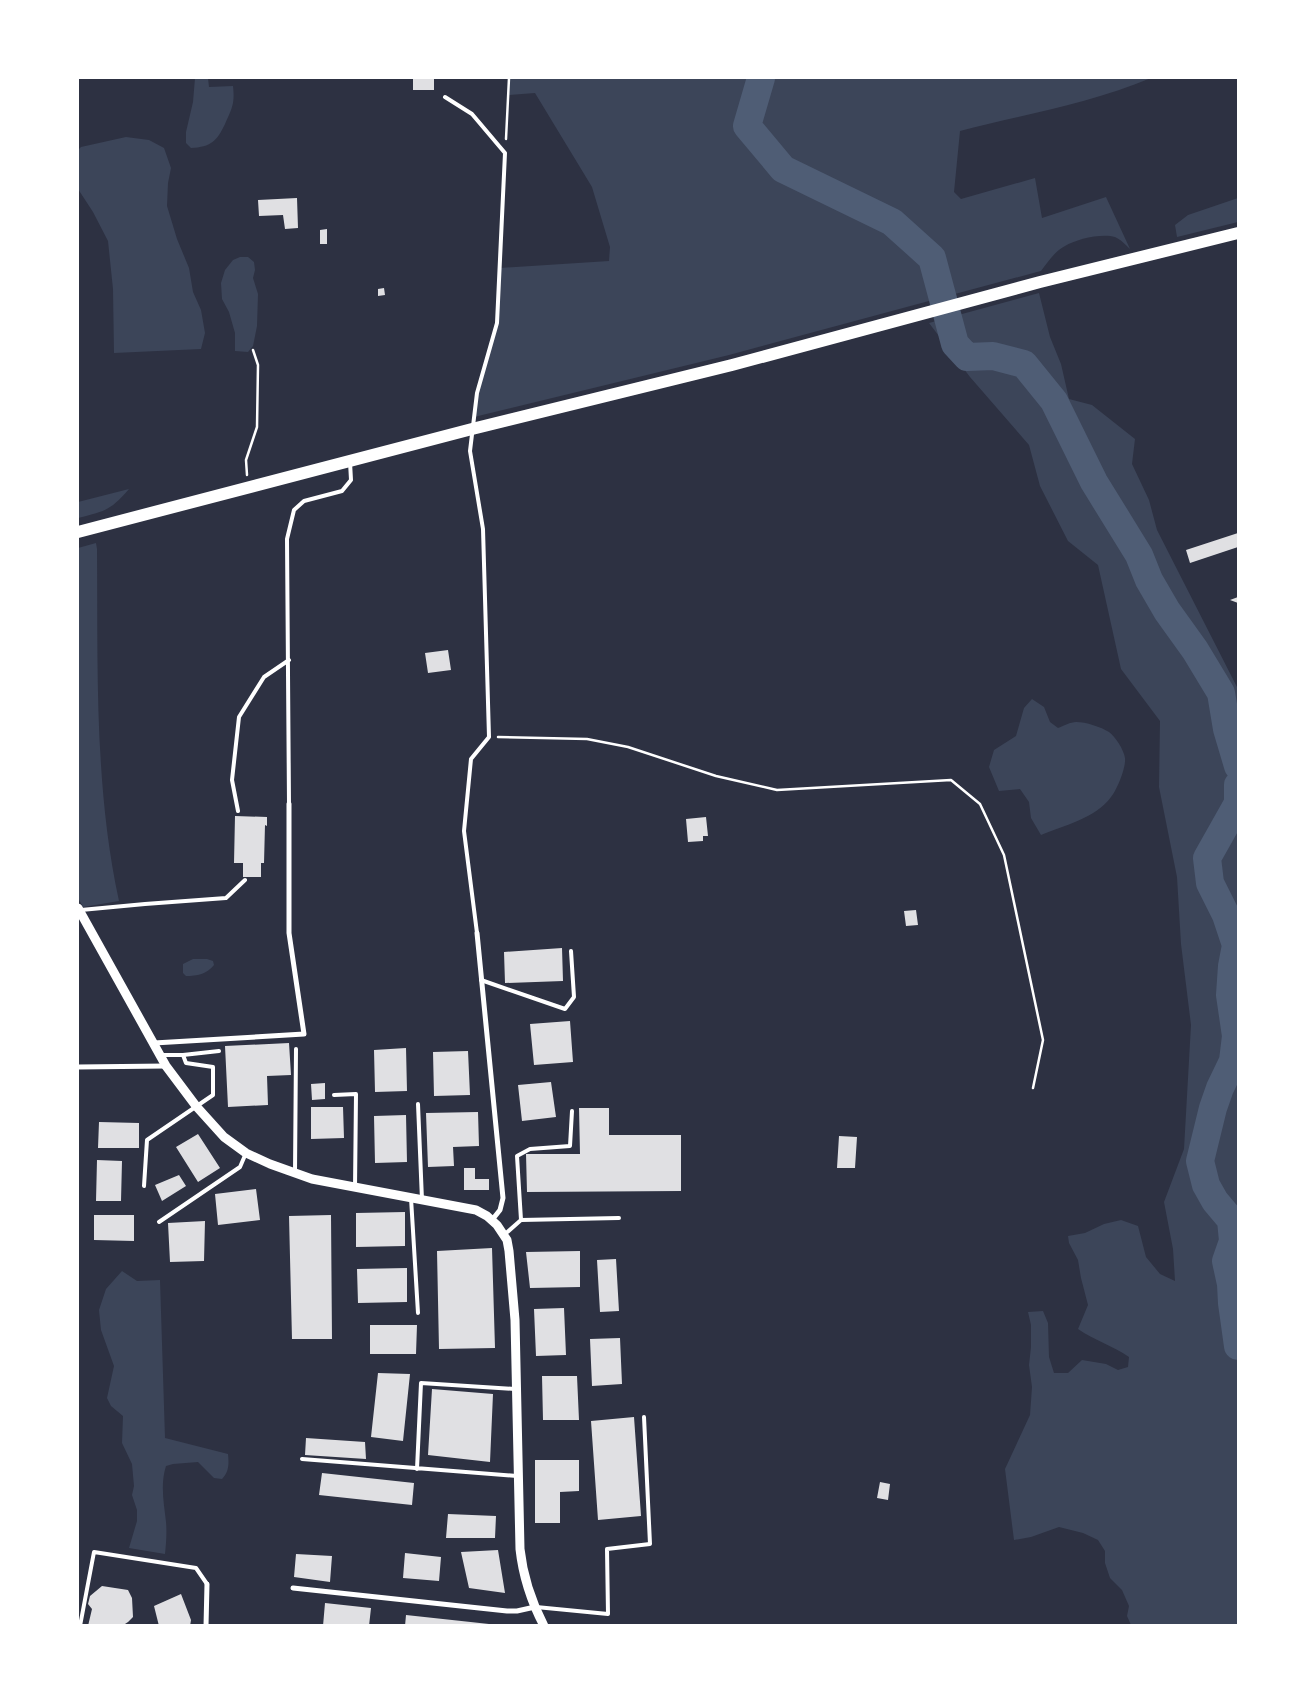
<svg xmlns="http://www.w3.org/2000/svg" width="1316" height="1703" viewBox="0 0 1316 1703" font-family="'Noto Sans',sans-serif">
	<rect width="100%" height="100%" fill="#2d3142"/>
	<!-- green -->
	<path fill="#3c4559" d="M195 78H208L209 87 233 86C235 104 232 108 225 124 217 141 211 147 191 148L186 143V132L193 102Z
		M510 78H1151C1089 104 1025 114 960 131L954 192 961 199 1035 178 1042 218 1106 197 1130 249C1126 245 1120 239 1115 237 1102 233 1076 239 1065 246 1055 251 1047 263 1041 271L1037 272 729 355 474 417 478 393 497 323 500 268 609 261 610 247 592 187 535 93 509 95Z
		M126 137 149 140 164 148 171 168 168 183 167 206 177 239 189 268 193 292 201 310 205 333 201 349 114 353 113 289 108 241 93 212 78 189V150L81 147Z
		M1238 198V222L1177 237 1175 225 1188 215Z
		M240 257H248L254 262 255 270 253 278 258 294 257 326 253 346 248 352 235 351V333L229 312 222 299 221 283 225 270 233 260Z
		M1039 293 1050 337 1061 364 1069 399 1092 405 1135 439 1132 464 1149 500 1157 530 1238 689V1625H1131L1127 1616 1129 1606 1122 1590 1110 1578 1105 1563V1551L1098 1540 1083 1533 1059 1527 1031 1537 1014 1540 1005 1469 1030 1415 1032 1387 1029 1365 1031 1347V1325L1028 1312 1043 1311 1048 1323 1049 1357 1054 1373H1068L1082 1360 1106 1364 1118 1370 1128 1367 1129 1357C1113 1346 1094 1340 1078 1329L1088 1305 1081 1278 1078 1260 1069 1243 1068 1236 1085 1233 1104 1224 1121 1220 1138 1226 1146 1257 1160 1274 1175 1281 1173 1249 1164 1202 1184 1149 1191 1025 1181 944 1177 877 1159 787 1160 721 1121 669 1098 565 1068 541 1040 486 1029 445 970 377 929 323Z
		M129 489C110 511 105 511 78 518V502Z
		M96 543 97 549C98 666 94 786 119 901L83 907 78 898V548Z
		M1032 699 1044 707 1050 722 1058 728C1063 726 1071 722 1076 722 1086 722 1101 727 1109 732 1115 736 1124 750 1125 758 1126 768 1117 790 1111 797 1095 819 1064 825 1041 835L1031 818 1029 802 1020 789 999 791 989 767 994 750 1016 736 1024 708Z
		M193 959H207L213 961 214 965C207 974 197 976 186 976L183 973V964Z
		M122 1271 137 1281 160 1280 165 1438 228 1454C229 1464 229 1472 222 1479L214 1478 198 1462 173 1464 166 1466C160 1485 164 1503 166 1522 167 1533 166 1544 165 1554L129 1548 137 1521V1510L132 1495 134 1486 132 1464 122 1443 123 1416 111 1406 107 1398 114 1366 101 1330 99 1310 106 1289Z"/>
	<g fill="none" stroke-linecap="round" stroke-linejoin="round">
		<!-- river -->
		<path stroke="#4f5d75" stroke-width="28" d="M761 78 747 126 783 169 892 222 932 258 955 344 967 357 993 356 1024 364 1054 401 1094 482 1139 555 1149 580 1167 611 1195 650 1221 693 1227 729 1238 766
			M1238 785V803L1207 858 1210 883 1226 915 1236 945 1232 966 1230 995 1236 1036 1233 1061 1220 1088 1213 1108 1200 1161 1206 1185 1215 1201 1231 1220 1233 1241 1226 1261 1231 1284 1232 1303 1238 1346"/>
	</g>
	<!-- building -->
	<path fill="#e0e0e3" d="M413 78H434V90H413Z
		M297 198 298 228 285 229 283 215 259 216 258 200Z
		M327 229V244H320V230Z
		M384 288 385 295 378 296V289Z
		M1238 533V547L1190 563 1186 550Z
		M1238 597V603L1230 600Z
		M448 650 451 670 428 673 425 653Z
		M235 816 267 817V826L265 825 264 863H261V877H243V863H234Z
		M706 817 708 836H703V841L688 842 686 819Z
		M916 910 918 925 906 926 904 911Z
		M562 948 563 981 505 983 504 952Z
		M570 1021 573 1062 534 1065 530 1024Z
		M289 1043 291 1075 267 1076 268 1105 228 1107 225 1046Z
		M406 1048 407 1091 375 1092 374 1050Z
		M468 1051 470 1095 434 1096 433 1052Z
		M551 1082 556 1117 522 1121 518 1085Z
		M325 1083V1099L312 1100 311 1084Z
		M311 1107H343L344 1138 311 1139Z
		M579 1108H609V1135H681V1191L527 1192 526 1154H580Z
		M478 1112 479 1146 453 1147 454 1166 428 1167 426 1113Z
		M406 1115 407 1162 375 1163 374 1116Z
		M99 1122 139 1123V1148H98Z
		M198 1134 220 1168 198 1182 176 1147Z
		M839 1136 857 1137 855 1168H837Z
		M97 1160 122 1161 121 1201H96Z
		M464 1168H475V1179H489V1190H464Z
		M179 1175 186 1186 162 1201 155 1185Z
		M256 1189 260 1220 218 1225 215 1194Z
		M405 1212V1246L356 1247V1213Z
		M94 1215H134V1241L94 1240Z
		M331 1215 332 1339H292L289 1216Z
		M205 1221 204 1261 170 1262 168 1223Z
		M492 1248 495 1348 439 1349 437 1251Z
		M580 1251V1287L530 1288 526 1252Z
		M616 1259 619 1311 600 1312 597 1260Z
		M407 1268V1302L358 1303 357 1269Z
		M564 1308 566 1355 536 1356 534 1309Z
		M370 1325H417L416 1354H370Z
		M620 1338 622 1384 592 1386 590 1339Z
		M378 1373 410 1374 403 1441 371 1437Z
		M542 1376H577L579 1420H543Z
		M432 1389 493 1394 490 1462 428 1455Z
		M634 1417 641 1516 598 1520 591 1421Z
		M306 1438 365 1442 366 1459 305 1455Z
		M535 1460H579V1491L560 1492V1523H535Z
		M322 1473 414 1483 412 1505 319 1495Z
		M880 1482 890 1484 888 1500 877 1498Z
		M448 1514 496 1516 495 1538H446Z
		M498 1550 505 1593 469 1588 461 1552Z
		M405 1553 441 1557 439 1581 403 1578Z
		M296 1554 332 1556 330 1582 294 1577Z
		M102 1586 128 1590 132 1598 133 1617 128 1622 122 1626H88L92 1609 88 1604 90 1596Z
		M181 1594 191 1620 190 1626H159L154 1606Z
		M325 1603 371 1608 369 1626H323Z
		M406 1615 489 1624V1626H405Z"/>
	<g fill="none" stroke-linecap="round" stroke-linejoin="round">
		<!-- path -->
		<path stroke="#fff" stroke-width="2.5" d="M506 139 509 78
			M247 475 246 460 257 427 258 365 253 350
			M498 737 587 739 628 747 716 776 777 790 951 780 980 804 1004 855 1043 1040 1033 1088"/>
		<!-- service -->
		<path stroke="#fff" stroke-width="4" d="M445 97 472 114 505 153 497 323 477 393 470 451 483 529 489 737 471 759 464 831 477 933
			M289 804 287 539 294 510 304 501 342 491 351 480 350 462
			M238 811 232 780 239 717 264 677 289 660
			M81 910 145 904 226 898 245 880
			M481 980 565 1009 574 997 571 951
			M162 1055H183L219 1051
			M334 1095 356 1094 355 1188
			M418 1104 422 1200
			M295 1172 296 1049
			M144 1186 147 1140 213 1095V1067L186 1063 183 1055
			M411 1198 418 1313
			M521 1220 517 1156 530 1149 570 1146 572 1111
			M159 1222 240 1167 246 1153
			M504 1235 521 1220 619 1218
			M302 1459 517 1476
			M417 1469 421 1383 515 1389
			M536 1607 608 1614 607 1549 650 1544 644 1417
			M80 1626 94 1552 196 1568 207 1584"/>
		<!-- minor -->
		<path stroke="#fff" stroke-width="5" d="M477 933 503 1198 500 1210 492 1220
			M154 1043 304 1034 289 933V804
			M78 1067 166 1066
			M293 1588 507 1611H517L535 1607
			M206 1626 207 1584"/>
		<!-- tertiary -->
		<path stroke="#fff" stroke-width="9" d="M78 908 166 1066 196 1106 224 1137 246 1153 270 1164 312 1179 476 1210 487 1216 497 1225 507 1240 509 1251 515 1320 520 1549C523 1577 531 1601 544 1626"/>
		<!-- primary -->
		<path stroke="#fff" stroke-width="12" d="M78 532 472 429 732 365 1040 282 1238 233"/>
	</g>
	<!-- border -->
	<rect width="1316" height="1703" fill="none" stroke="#ffffff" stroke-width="158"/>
</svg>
